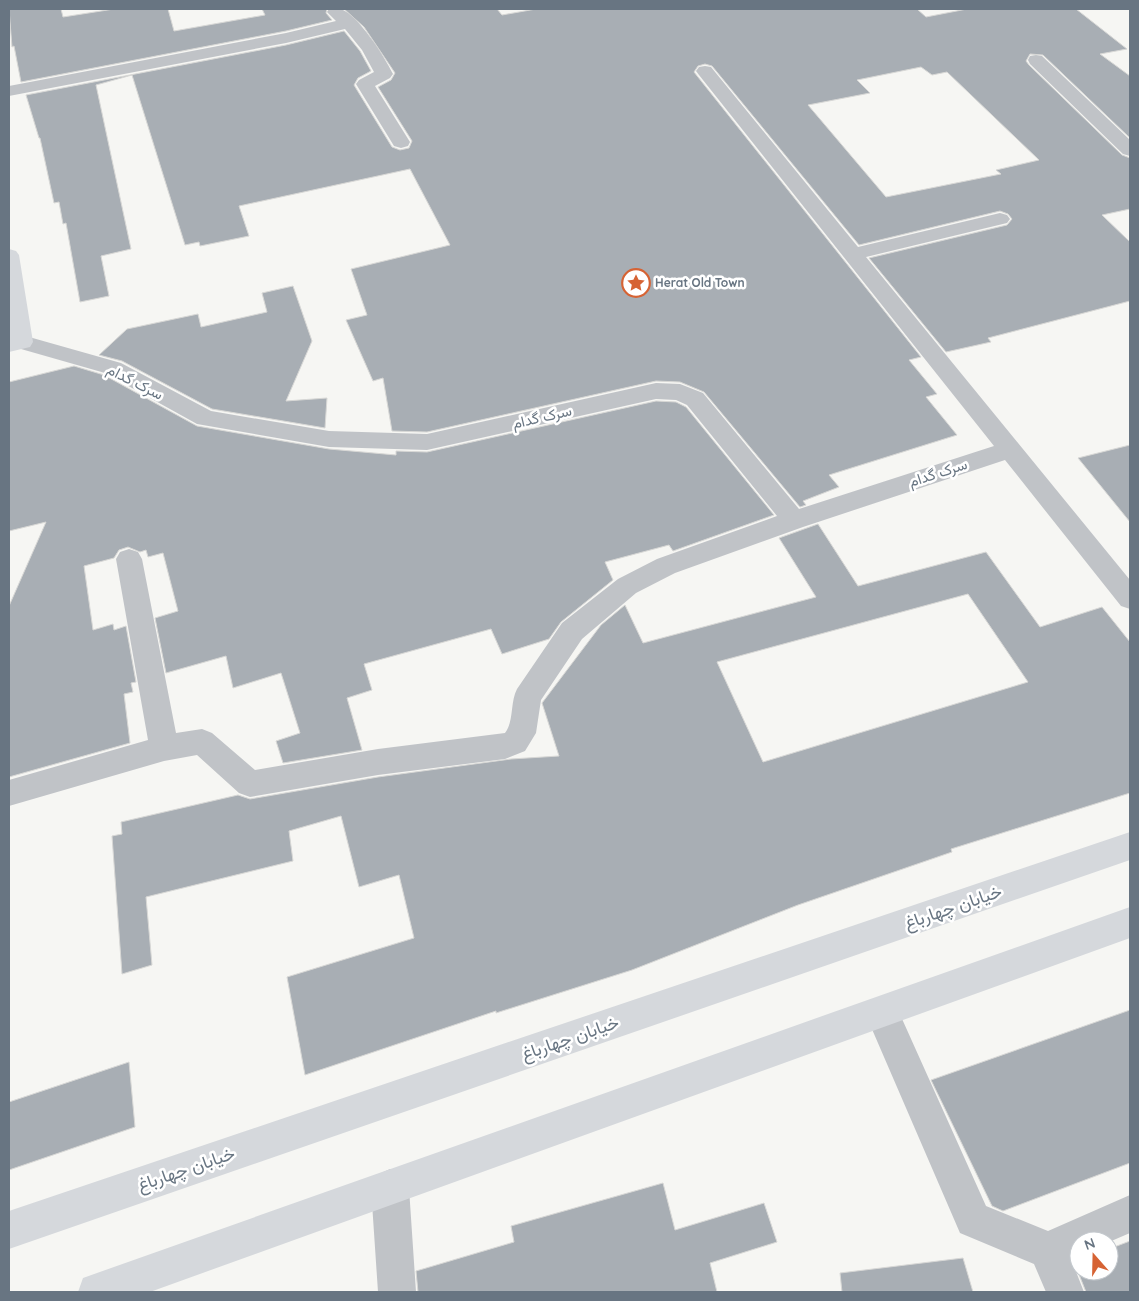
<svg xmlns="http://www.w3.org/2000/svg" width="1139" height="1301" viewBox="0 0 1139 1301" font-family="Quicksand,Vazirmatn,sans-serif">
	<rect width="100%" height="100%" fill="#f6f6f3"/>
	<!-- building -->
	<path fill="#a8aeb4" stroke="#d8d8d6" fill-rule="evenodd" d="M9 9H61L63 17 114 9H168L174 31 265 15 262 9H327L326 13 332 20 286 31 21 82 14 46 12 47Z
		M344 9H497L502 15 536 9H917L926 17 967 9H1076L1127 49 1100 54 1130 76V138L1043 55 1030 54 1026 61 1029 65 1122 155 1130 158V209L1102 215 1130 242V301L988 338 991 342 946 352 869 258 1007 225 1012 219 1008 214 1000 211 859 245 712 66 705 64 698 66 694 72 921 357 909 360 937 394 926 397 957 435 829 475 839 487 803 501 806 505 800 507 704 392 680 382 656 381 427 432 392 431 383 378 373 381 346 320 367 315 351 269 450 245 410 169 239 206 249 236 200 246 199 242 185 245 132 75 96 85 131 249 101 256 109 296 80 302 66 223 63 224 59 202 54 203 40 138H39L26 95 286 45 344 31 360 51 371 71 358 78 354 85 392 147 400 150 409 148 412 141 378 87 391 80 395 73 364 27ZM921 67 932 75 947 72 1039 160 996 170 1001 174 886 197 808 105 870 93 857 80Z
		M293 286 312 341 286 401 327 398 325 428 212 409 122 361 99 355 127 329 198 314 201 327 267 312 262 293Z
		M74 366 104 375 197 426 329 449 396 455V451L427 452 656 401 676 402 686 407 774 515 673 551 669 545 605 562 613 580 561 622 549 639 502 654 491 629 364 664 372 690 347 698 362 750 283 763 276 741 300 733 281 673 233 688 226 656 166 673 155 618 178 611 163 553 148 557 146 550 140 552 128 547 119 550 114 558 84 566 93 630 113 624 114 630 126 626 136 682 131 683 133 692 124 694 130 743 9 777V606L46 522 9 531V382Z
		M1130 445V522L1078 458Z
		M818 524 858 586 986 552 1040 627 1102 607 1130 642V793L951 849 952 852 798 905 632 970 496 1013V1011L305 1075 287 977 414 938 399 875 359 887 341 816 289 831 293 861 146 897 152 965 122 974 112 836 122 834 121 822 238 795 250 799 378 777 511 759 559 756 542 703 601 625 625 605 643 643 816 597 779 538ZM968 594 1028 682 763 762 717 662Z
		M1130 1010V1163L1003 1211 992 1206 931 1080Z
		M129 1062 135 1127 9 1170V1102Z
		M663 1183 675 1230 764 1203 777 1242 710 1263 717 1292H418L416 1271 514 1242 511 1226Z
		M1130 1241V1292H1086L1074 1262 1079 1260V1271H1109V1249Z
		M963 1258 973 1292H842L840 1273Z"/>
	<g fill="none" stroke-linecap="round" stroke-linejoin="round">
		<!-- street -->
		<path fill="#c0c3c7" fill-rule="evenodd" d="M329 9C333 9 338 8 341 9 359 16 384 56 393 74L390 78 375 86 410 142 408 146 401 148 394 146 356 84 359 80 374 72 362 50 345 29 286 43 9 96V86L286 33 336 21 327 12Z
			M1036 55 1042 56 1130 140V156L1123 154 1030 64 1028 60 1030 56Z
			M705 66 711 67 858 247 1000 213 1007 215 1010 219 1007 223 866 257 1130 580V609L1121 606 1005 460 803 527 675 573 636 593 582 639 541 700 536 733 525 751 505 759 378 775 250 797 239 793 197 755 164 761 9 806V780L148 740 116 559 120 552 129 549 138 552 142 559 176 733 202 729 212 733 255 770 378 749 505 733C514 722 510 702 517 689L562 623 618 579 657 559 777 516 687 405 676 400 656 399 427 450 329 447 197 424 105 373 14 347 11 342 14 337 22 335 121 363 211 411 329 431 427 434 656 383 680 384 703 393 799 509 994 446 699 75 696 71 699 67Z
			M882 996 894 1001 986 1206 1048 1231 1130 1195V1233L1109 1242 1079 1241V1256L1071 1259 1084 1292H1046L1034 1264 960 1233 865 1013 870 1001Z
			M390 1169 403 1175 409 1188 416 1292H378L371 1188 377 1175Z"/>
		<!-- secondary -->
		<path fill="#d5d8dc" fill-rule="evenodd" d="M9 249 16 251 19 255 33 342 30 347 9 352Z
			M1130 832V860L9 1249V1211Z
			M1130 907V938L150 1292H78L83 1278 97 1273Z"/>
	</g>
	<!-- icons -->
	<defs>
		<symbol id="sight-ring" viewBox="-11 -11 22 22"><circle r="9.5" fill="#fff" stroke="#d66334" stroke-width="1.5"/><path d="M0-6L1.8-2.2L6-1.7L2.9 1.2L3.7 5.4L0 3.3L-3.7 5.4L-2.9 1.2L-6-1.7L-1.8-2.2Z" fill="#d66334"/></symbol>
	</defs>
	<g fill-rule="evenodd">
		<use href="#sight-ring" x="620" y="267" width="32" height="32"/>
	</g>
	<g text-anchor="middle" stroke-width="5" stroke-linejoin="round" paint-order="stroke">
		<!-- far-poi labels -->
		<g font-size="12" font-weight="bold" fill="#687582" stroke="#fff" text-anchor="start">
			<text x="655" y="287">Herat Old Town</text>
		</g>
		<!-- street labels -->
		<g font-size="15" fill="#687582" stroke="#fff">
			<text transform="translate(135 382) rotate(27)" y="5">سرک گدام</text>
			<text transform="translate(542 417) rotate(-13)" y="5">سرک گدام</text>
			<text transform="translate(938 473) rotate(-18)" y="5">سرک گدام</text>
		</g>
		<!-- near-street labels -->
		<g font-size="18" fill="#687582" stroke="#fff">
			<text transform="translate(953 907) rotate(-19)" y="6">خیابان چهارباغ</text>
			<text transform="translate(570 1038) rotate(-19)" y="6">خیابان چهارباغ</text>
			<text transform="translate(186 1169) rotate(-19)" y="6">خیابان چهارباغ</text>
		</g>
	</g>
	<!-- border -->
	<rect width="1139" height="1301" fill="none" stroke="#687582" stroke-width="20"/>
	<!-- north arrow -->
	<g transform="translate(1094 1256) rotate(340)"><circle r="24" fill="#ffffff" stroke="#c3c8cd"/>
	<path d="M0-4L9 19L0 12L-9 19Z" fill="#d66334"/>
	<text y="-8" font-size="14" font-weight="bold" text-anchor="middle" fill="#687582">N</text>
	</g>
</svg>
